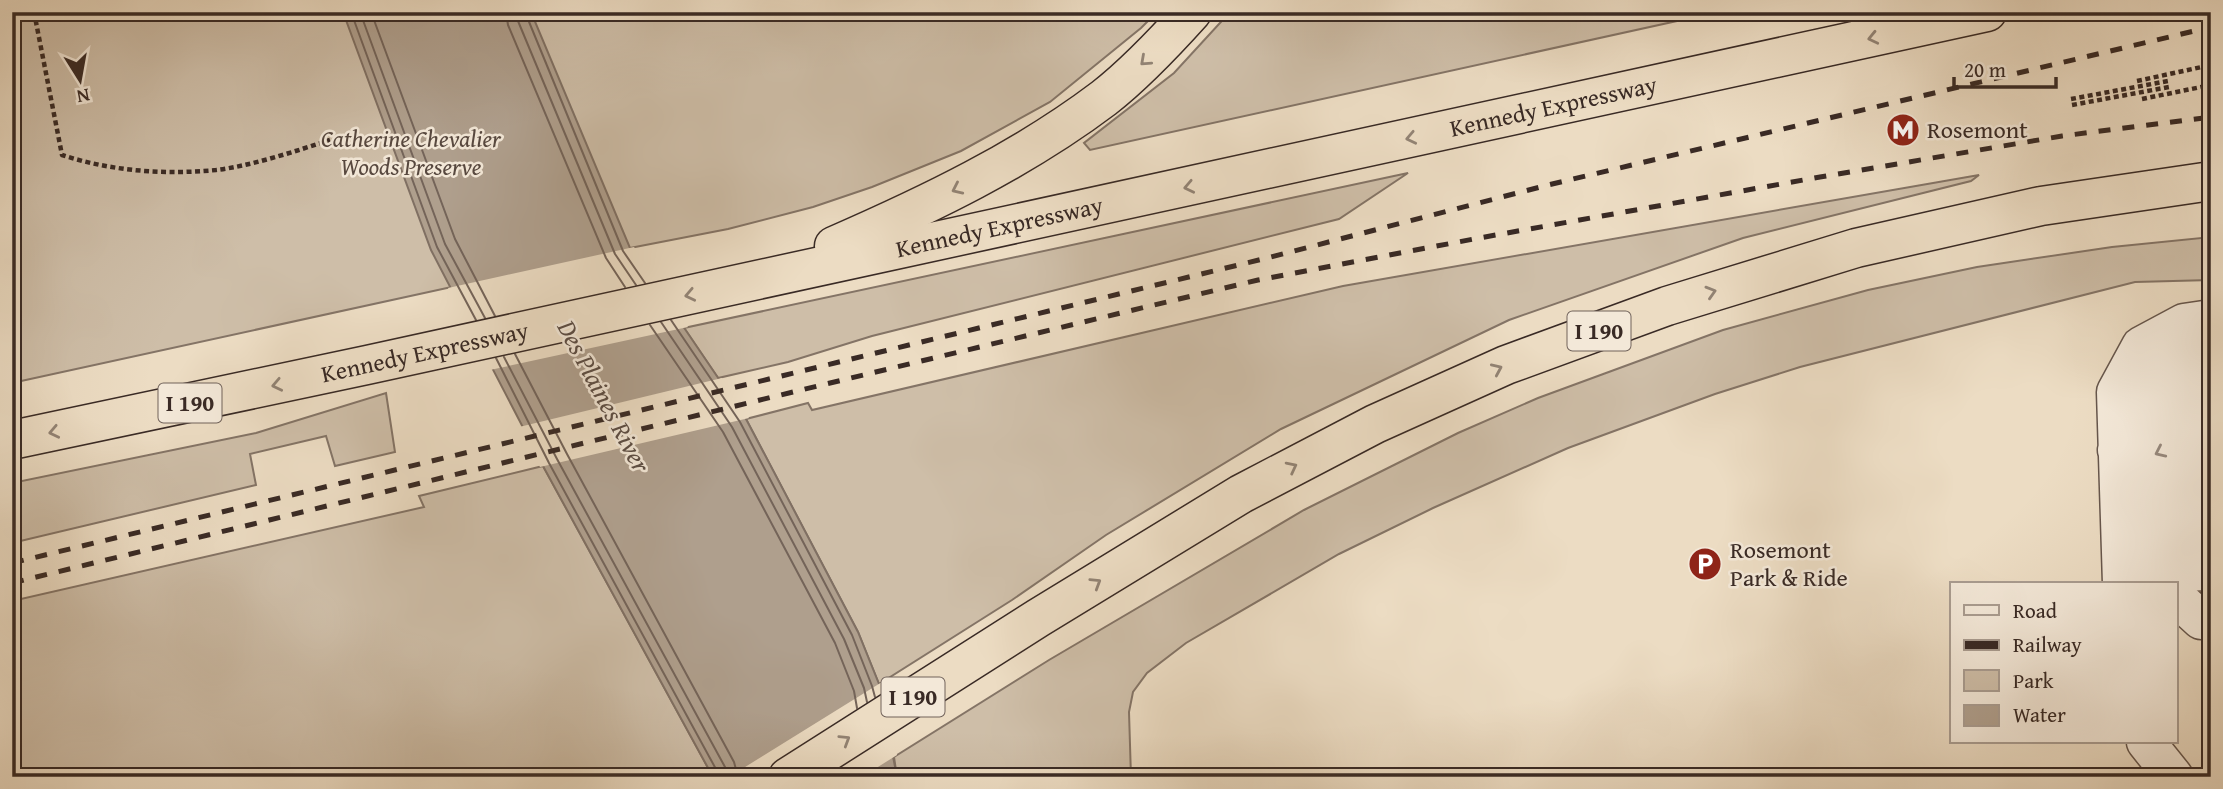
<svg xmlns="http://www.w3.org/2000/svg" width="2223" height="789" viewBox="0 0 2223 789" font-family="'Gentium Book Plus',serif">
	<rect width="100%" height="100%" fill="#ecdcc3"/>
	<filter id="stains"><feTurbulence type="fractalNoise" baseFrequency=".00286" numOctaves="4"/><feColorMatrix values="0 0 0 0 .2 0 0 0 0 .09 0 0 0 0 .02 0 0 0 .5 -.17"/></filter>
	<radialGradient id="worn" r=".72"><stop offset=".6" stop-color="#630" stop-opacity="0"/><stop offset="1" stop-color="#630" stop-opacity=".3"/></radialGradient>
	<!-- green -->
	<path fill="#cebea8" stroke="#847466" stroke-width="2" d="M12 12H1157L1141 28 1050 102 961 151 872 187 813 207 728 229 630 248 12 383Z
		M1230 12H1718L1090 150 1084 143 1174 73Z
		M1408 173 1339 219 872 336 788 362 718 378 684 328Z
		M1979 175 1971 181 1743 238 1509 320 1281 429 1106 535 1012 600 879 684 858 632 746 419 808 403 812 410 1343 286Z
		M2211 237V280L2135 282 1800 367 1715 394 1568 448 1433 508 1339 554 1186 643 1147 673 1133 692 1129 712 1131 777H897L894 757 1049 660 1304 510 1458 433 1538 398 1723 330 1868 290 1977 267 2112 247Z
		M386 393 395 452 335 466 326 436 250 454 256 485 12 543V483L256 433Z
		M543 466 713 777H12V601L424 507 419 496Z"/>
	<!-- water -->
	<path fill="#af9f8d" stroke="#807063" stroke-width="2" d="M343 12H531L630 248 746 419 858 632 879 684 897 777H713L543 466 431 250Z"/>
	<!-- pier -->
	<path fill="#ecdcc3" d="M634 247 688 327 490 370 448 288Z
		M722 378 749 418 540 467 519 427Z
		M882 682 897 755 862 777H729Z"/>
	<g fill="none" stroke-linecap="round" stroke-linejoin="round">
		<!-- shore -->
		<path stroke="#746459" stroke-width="2" d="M351 12 437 247 476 320
			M360 12 445 244 485 318
			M371 12 455 239 495 316
			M506 12 508 25 606 258 625 287
			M516 12 518 21 615 254 636 285
			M525 12 623 251 645 283
			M671 320 740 422 852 635 872 686 875 697
			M661 322 732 427 844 639 864 688 867 702
			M650 325 723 432 835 643 854 691 857 708
			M515 354 567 454 734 762 738 777
			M504 357 557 459 725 767 727 777
			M496 358 549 463 717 771 718 777"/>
		<defs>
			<path id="minor" d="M2139 373C2161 356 2184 352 2211 350
				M2137 403C2160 384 2182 380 2211 379
				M2117 450 2148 426 2183 413 2211 411
				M2119 484 2151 455 2183 442 2211 441
				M2122 511 2152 483 2186 474 2211 473
				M2121 539 2156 515 2191 507H2211
				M2122 570 2154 546 2179 540 2211 538
				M2122 584 2116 392 2141 346 2184 323 2211 319
				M2145 584 2177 572 2211 571
				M2176 597 2201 620
				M2146 742 2174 777"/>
			<g id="highway">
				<path d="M834 246C928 205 1022 160 1104 98 1136 73 1165 42 1192 12"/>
				<path id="s1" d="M12 440 367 365 1987 12"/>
				<path d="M788 777 1038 618 1241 494 1375 424 1506 365 1667 306 1856 248 2041 206 2211 181"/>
			</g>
		</defs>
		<!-- minor casing -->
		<use href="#minor" stroke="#66564c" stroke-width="41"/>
		<!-- highway casing -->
		<use href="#highway" stroke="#392a25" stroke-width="41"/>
		<!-- path -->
		<path stroke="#392a25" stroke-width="4.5" stroke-dasharray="5 3.5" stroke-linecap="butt" d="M34 12 62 155C111 171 164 175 216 170 251 166 296 151 330 140
			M2137 81 2211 65
			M2071 99 2168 81
			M2142 99 2211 85
			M2072 105 2169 87"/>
		<!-- minor -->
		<use href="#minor" stroke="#f3e8d8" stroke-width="38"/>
		<!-- highway -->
		<use href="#highway" stroke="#ecdcc3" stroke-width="38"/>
		<!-- rail -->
		<path stroke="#392a25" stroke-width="5" stroke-dasharray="12 12" stroke-linecap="butt" d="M12 563 1267 258 1548 185 2211 27
			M12 583 801 390 1258 280 1479 238 1820 177 2062 136 2211 117"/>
	</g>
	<!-- one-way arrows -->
	<defs><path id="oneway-chevron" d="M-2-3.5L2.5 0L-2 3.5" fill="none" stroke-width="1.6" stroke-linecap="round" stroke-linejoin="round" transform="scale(1.75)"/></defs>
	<g stroke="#928374">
		<use href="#oneway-chevron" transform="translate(1873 38) rotate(167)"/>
		<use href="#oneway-chevron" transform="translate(1145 61) rotate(138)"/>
		<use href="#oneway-chevron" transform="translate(1411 138) rotate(168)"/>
		<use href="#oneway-chevron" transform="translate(1189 187) rotate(168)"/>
		<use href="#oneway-chevron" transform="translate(957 189) rotate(155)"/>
		<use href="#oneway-chevron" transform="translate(1711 292) rotate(-17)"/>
		<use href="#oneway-chevron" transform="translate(690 295) rotate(168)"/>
		<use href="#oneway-chevron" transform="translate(1497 369) rotate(-24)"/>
		<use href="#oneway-chevron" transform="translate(277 385) rotate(168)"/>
		<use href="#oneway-chevron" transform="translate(54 432) rotate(168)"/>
		<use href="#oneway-chevron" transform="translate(1292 467) rotate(-27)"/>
		<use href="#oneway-chevron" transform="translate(1096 583) rotate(-32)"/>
		<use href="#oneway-chevron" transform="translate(845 740) rotate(-32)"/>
	</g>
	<use stroke="#96897e" href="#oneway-chevron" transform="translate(2160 452) rotate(155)"/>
	<!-- icons -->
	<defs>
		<symbol id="metro-disc" viewBox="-11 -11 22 22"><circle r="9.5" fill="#8f2418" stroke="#f3e8d8"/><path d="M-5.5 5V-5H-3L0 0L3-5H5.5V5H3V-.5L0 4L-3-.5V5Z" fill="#fff"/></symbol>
		<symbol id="parking-disc" viewBox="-11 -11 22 22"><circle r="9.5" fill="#8f2418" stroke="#f3e8d8"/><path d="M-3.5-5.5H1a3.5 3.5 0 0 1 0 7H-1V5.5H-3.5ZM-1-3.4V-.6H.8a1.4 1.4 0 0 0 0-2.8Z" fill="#fff"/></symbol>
	</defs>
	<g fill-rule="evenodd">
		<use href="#metro-disc" x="1884" y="111" width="38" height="38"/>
		<use href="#parking-disc" x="1686" y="545" width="38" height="38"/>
	</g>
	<g text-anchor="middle" stroke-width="5" stroke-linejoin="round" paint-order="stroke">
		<!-- shield labels -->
		<g fill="#f3e8d8" stroke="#71635b" stroke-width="2">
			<rect x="1567.5" y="311.5" width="63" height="39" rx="5"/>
			<rect x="158.5" y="383.5" width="63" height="39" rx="5"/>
			<rect x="881.5" y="677.5" width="63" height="39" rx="5"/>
		</g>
		<g font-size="23" font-weight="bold" fill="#392a25">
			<text x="1599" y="339">I 190</text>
			<text x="190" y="411">I 190</text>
			<text x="913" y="705">I 190</text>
		</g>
		<!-- street labels -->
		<g font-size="24" fill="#392a25" stroke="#f3e8d8">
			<text dy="8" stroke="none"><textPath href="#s1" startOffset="1577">Kennedy Expressway</textPath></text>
			<text dy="8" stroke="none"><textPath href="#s1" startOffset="1010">Kennedy Expressway</textPath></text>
			<text dy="8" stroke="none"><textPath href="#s1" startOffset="422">Kennedy Expressway</textPath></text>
		</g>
		<!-- poi labels -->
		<g font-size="24" fill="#392a25" stroke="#f3e8d8" text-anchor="start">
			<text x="1927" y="138">Rosemont</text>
			<text x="1730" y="558">Rosemont<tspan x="1730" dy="28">Park &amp; Ride</tspan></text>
		</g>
		<!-- park labels -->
		<g font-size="24" font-style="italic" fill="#57483f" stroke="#f3e8d8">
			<text x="411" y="147">Catherine Chevalier<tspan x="411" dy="28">Woods Preserve</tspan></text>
		</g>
		<!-- water labels -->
		<g font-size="26" font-style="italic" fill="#5c4d44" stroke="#f3e8d8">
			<text transform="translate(604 396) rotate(62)" y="9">Des Plaines River</text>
		</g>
	</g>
	<!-- margin -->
	<rect width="2223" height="789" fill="none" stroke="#ecdcc3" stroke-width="42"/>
	<rect x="14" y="14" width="2195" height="761" fill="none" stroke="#392a25" stroke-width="3.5"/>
	<rect x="21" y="21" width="2181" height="747" fill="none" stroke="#392a25" stroke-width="2"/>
	<!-- legend -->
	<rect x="1950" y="582" width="228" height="161" fill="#f3e8d8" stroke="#a99c90" stroke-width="2"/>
	<rect x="1964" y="605" width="35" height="10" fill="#f3e8d8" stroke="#a99c90" stroke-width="2"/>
	<text x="2013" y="618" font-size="21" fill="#392a25">Road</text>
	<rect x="1964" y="640" width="35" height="10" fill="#392a25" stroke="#a99c90" stroke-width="2"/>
	<text x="2013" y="652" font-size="21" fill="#392a25">Railway</text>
	<rect x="1964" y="670" width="35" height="21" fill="#cebea8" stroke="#a99c90" stroke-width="2"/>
	<text x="2013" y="688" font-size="21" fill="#392a25">Park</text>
	<rect x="1964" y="705" width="35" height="21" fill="#af9f8d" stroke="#a99c90" stroke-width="2"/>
	<text x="2013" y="722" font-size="21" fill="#392a25">Water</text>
	<!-- north arrow -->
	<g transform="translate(80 80) rotate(169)" stroke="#f3e8d8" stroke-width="5" paint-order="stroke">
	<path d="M0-5L12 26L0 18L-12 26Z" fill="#392a25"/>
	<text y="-10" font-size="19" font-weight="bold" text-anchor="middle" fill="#392a25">N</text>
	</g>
	<!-- scale -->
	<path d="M1954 77v10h102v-10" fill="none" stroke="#392a25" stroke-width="3.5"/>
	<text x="1964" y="77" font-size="21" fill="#392a25" stroke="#f3e8d8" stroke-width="5" paint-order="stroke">20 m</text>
	<rect width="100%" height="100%" filter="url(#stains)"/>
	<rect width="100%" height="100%" fill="url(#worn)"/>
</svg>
